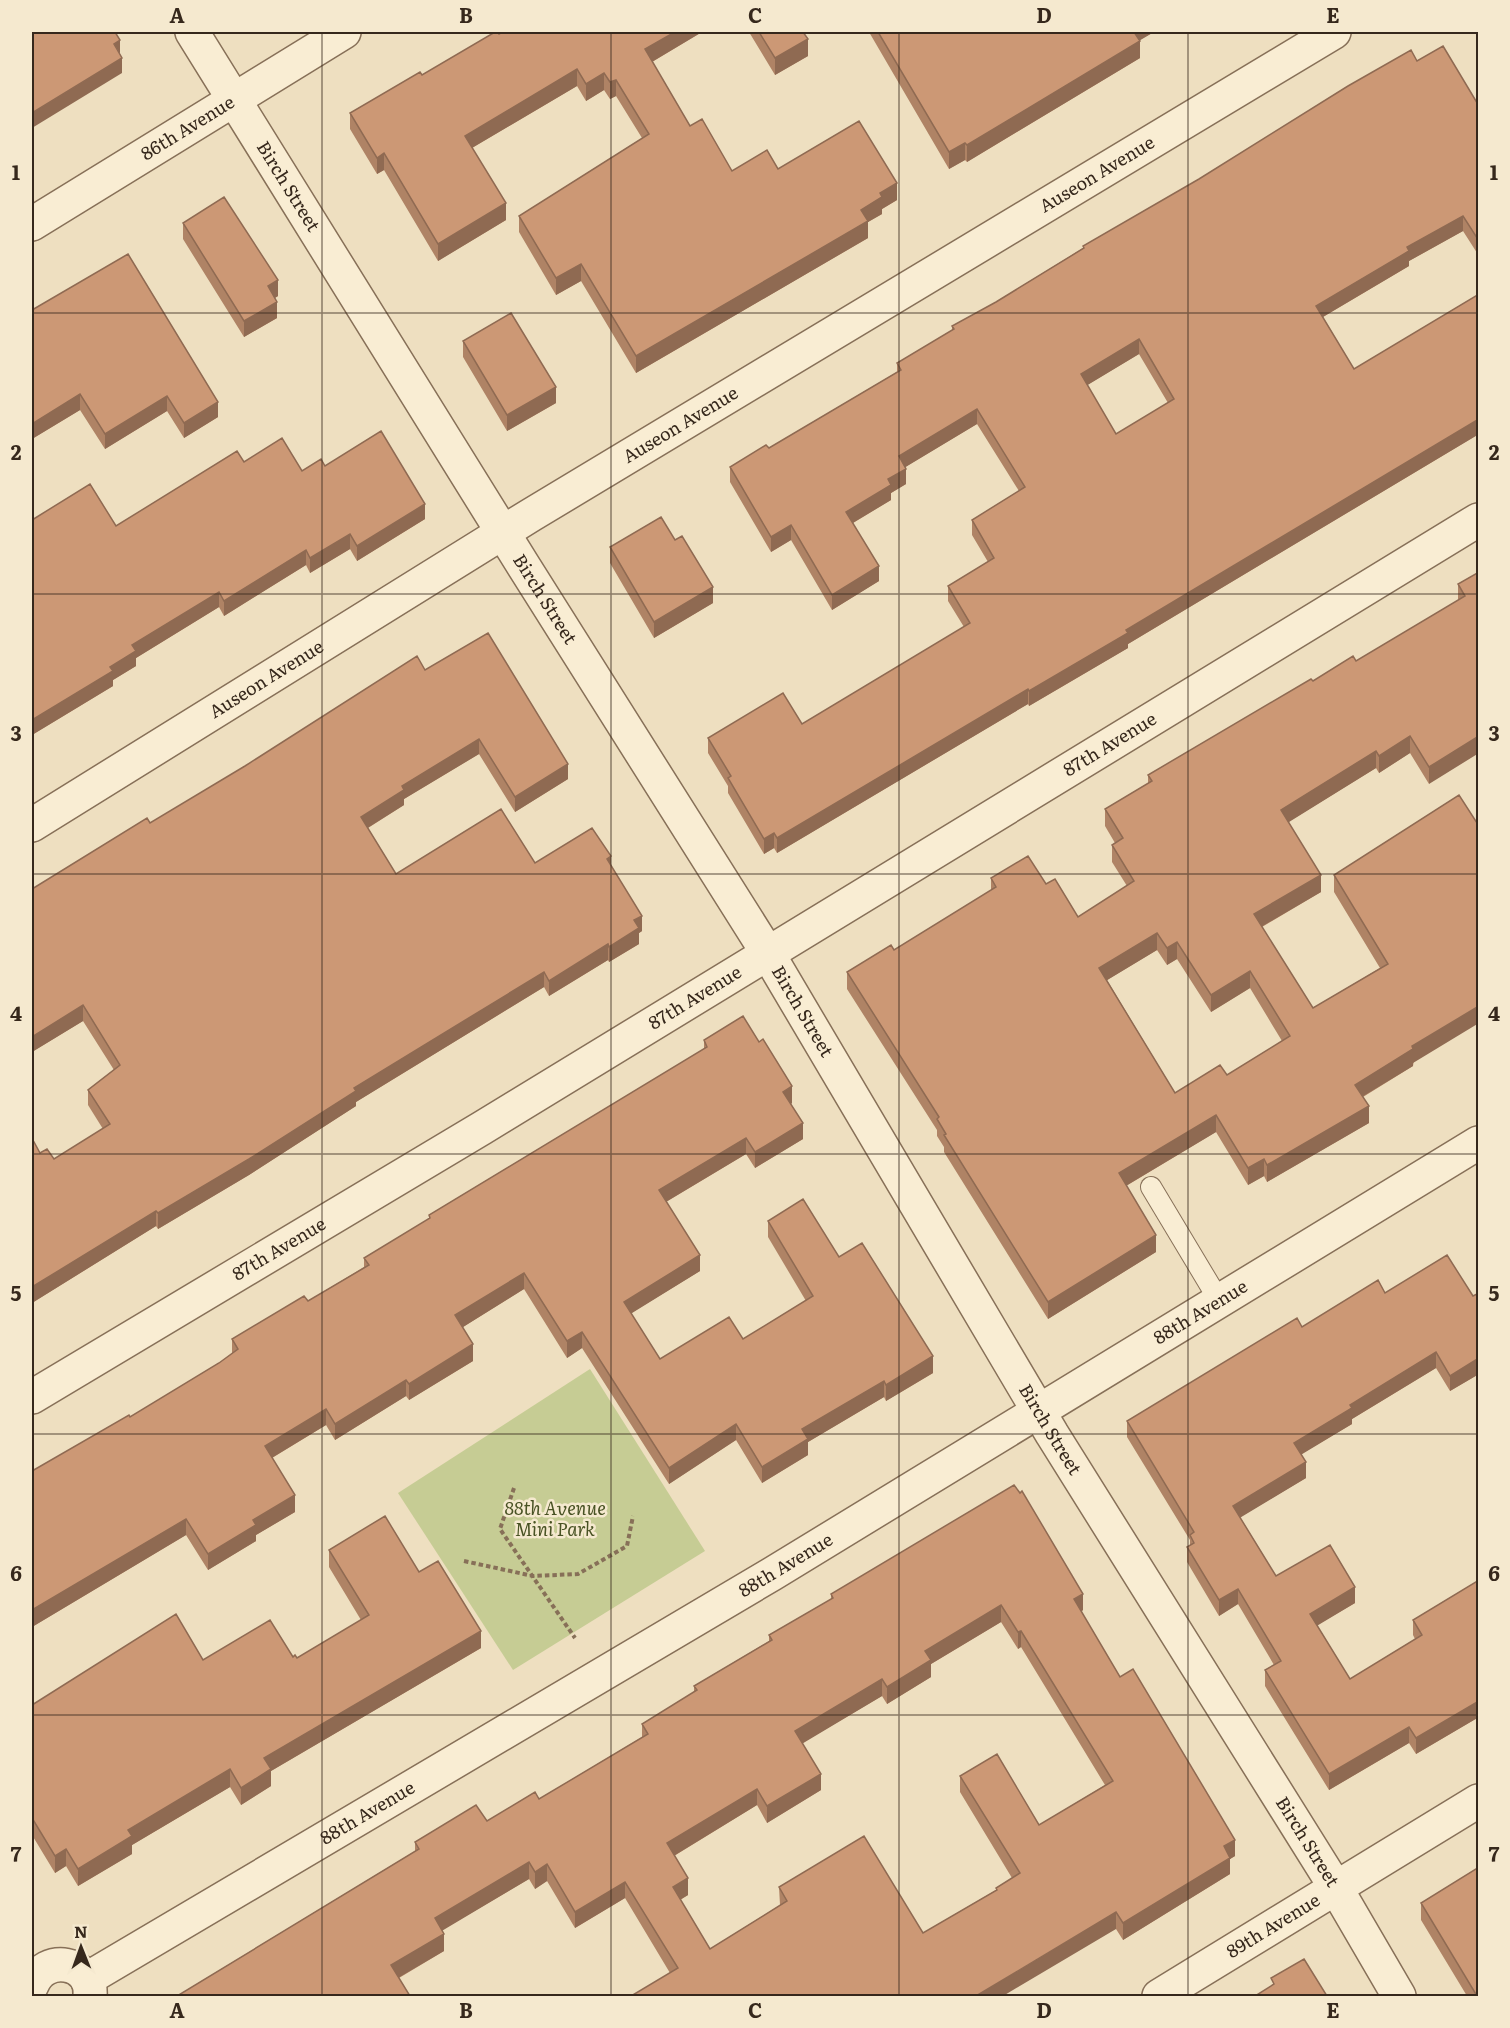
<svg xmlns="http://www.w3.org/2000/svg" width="1510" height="2028" viewBox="0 0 1510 2028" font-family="Literata,serif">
	<rect width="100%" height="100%" fill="#eedfc0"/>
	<!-- green -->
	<path fill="#c6cc94" d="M590 1369 705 1551 513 1670 398 1493Z"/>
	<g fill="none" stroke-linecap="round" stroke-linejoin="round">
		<defs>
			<path id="service" d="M1151 1187 1220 1302"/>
			<g id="minor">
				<path id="s1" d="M192 32 523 565 767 952 1052 1434 1336 1888 1399 1996"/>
				<path id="s2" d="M32 224 344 32"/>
				<path id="s3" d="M32 825 531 515 1334 32"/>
				<path id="s4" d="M32 1397 482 1128 1478 520"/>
				<path id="s5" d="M87 1979 772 1574 1478 1143"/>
				<path d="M32 1985C44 1953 93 1961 90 1996"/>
				<path id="s6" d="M1159 1996 1478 1801"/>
			</g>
		</defs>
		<!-- service casing -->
		<use href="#service" stroke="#877058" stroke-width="22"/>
		<!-- minor casing -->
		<use href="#minor" stroke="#877058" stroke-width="36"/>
		<!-- path -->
		<path stroke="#877058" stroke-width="4" stroke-dasharray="4.5 3" stroke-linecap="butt" d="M514 1488 500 1529 575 1638
			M464 1561 533 1576 578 1574 627 1546 633 1516"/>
		<!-- service -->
		<use href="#service" stroke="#f9edd3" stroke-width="20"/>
		<!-- minor -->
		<use href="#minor" stroke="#f9edd3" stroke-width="33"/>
	</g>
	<!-- wall -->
	<path fill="#af8365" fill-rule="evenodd" d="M702 32 652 62 690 126 732 171 778 169 897 200 882 209V214L868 222V238L636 373 581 281 556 295 519 232V216L642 138 616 96 610 99 604 90 586 101 577 86 472 148 506 220 438 261 384 170 377 174 350 129V113L499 34Z
		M749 32H803L808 56 775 75Z
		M869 32H1154L1139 40 1140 58 967 162 965 160 949 169Z
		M1417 61 1479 106V256L1463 231 1409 261V266L1323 317 1354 369 1479 294V434L1128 644V648L1029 706 1028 704 777 853 774 848 764 854 728 793V786L708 753V738L802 724 964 627 948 601V586L988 562 972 535V520L1019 491 977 424 905 467 906 484 891 493V500L853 523 879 581 832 610 791 540 771 552 730 482V467L769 448 897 372V363L952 330V326L996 302 1083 248V246ZM1139 354 1168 403 1116 434 1087 385Z
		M183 223 278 296 275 298 277 318 244 337 183 239Z
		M32 310 218 417 184 438 167 411 105 449 80 410 32 439Z
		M463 341 556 403 507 431 463 357Z
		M244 462 302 471 325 466 425 519 357 561 350 549 310 573 306 565 224 616 219 607 136 658V666L113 680V686L32 735V520L116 526Z
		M610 547 713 603 654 638 610 563Z
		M1479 572 1429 784 1410 753 1379 773 1376 768 1288 822 1321 892 1262 927 1313 1008 1380 968 1334 892V875L1459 795 1413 1066 1363 1097 1369 1123 1267 1182 1264 1176 1248 1185 1216 1132 1126 1186 1156 1252 1048 1319 944 1152V1147L937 1136V1130L847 989V972L894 950 991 891V878L1046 884 1078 917 1127 886 1112 862V845L1115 843 1105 826V809L1148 783V775L1313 681 1356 661 1458 600V584ZM1157 950 1167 965 1177 959 1211 1012 1250 988 1282 1041 1227 1075 1175 1093 1107 980Z
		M425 670 568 779 515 812 479 754 404 799V805L368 828 396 874 535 863 611 865 642 931 639 933V944L609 962 608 960 549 996 544 987 356 1102V1106L249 1175 158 1229 156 1226 32 1303V1144L40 1153 54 1159 103 1129 88 1105V1090L114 1070 83 1021 32 1052V889Z
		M704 1040 792 1103 791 1104 803 1139 755 1168 746 1154 666 1202 700 1271 631 1313 660 1359 743 1339 806 1301 768 1237V1221L839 1257 933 1373 886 1401 884 1397 808 1442V1455L762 1483 736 1440 669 1484 582 1348 567 1358 524 1289 463 1327 473 1361 409 1400 406 1396 335 1440 326 1425 272 1458 295 1512 256 1535V1541L208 1570 186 1535 32 1627V1471L130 1417 219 1363 232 1354V1339L308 1301 364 1267V1258L429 1219V1215L704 1049Z
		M1385 1293 1473 1296 1479 1293V1374L1450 1391 1436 1368 1352 1419V1424L1301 1454 1306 1478 1240 1517 1276 1576 1355 1603 1317 1625 1350 1679 1415 1639 1413 1635V1620L1479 1580V1717L1416 1754 1409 1743 1329 1790 1265 1686V1670L1274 1665 1238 1604 1219 1616 1187 1562V1547L1190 1545V1540L1127 1437V1421L1302 1327Z
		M329 1550 419 1572 481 1648 271 1771V1786L241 1805 230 1787 132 1845V1854L78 1886 66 1866 55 1873 32 1835V1705L203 1660 293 1657 297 1658 361 1620 329 1567Z
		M831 1594 1083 1610 1081 1612 1120 1677 1235 1856 1230 1859V1874L1123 1940 1116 1929 670 1973 625 1898 575 1928 547 1881 535 1889 529 1879 442 1930 444 1951 399 1978 177 1996 415 1851V1842L487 1821 539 1799 642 1737V1724L694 1692V1686L769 1641V1635L831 1599ZM1001 1622 1018 1649 1021 1647 1105 1785 1039 1825 960 1776V1792L1012 1878 996 1888V1890L923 1933 779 1887 780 1905 710 1949 680 1900 688 1895 674 1856 757 1805 767 1823 821 1790 802 1743 882 1696 887 1704 931 1677V1664Z
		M1421 1903 1479 1996H1467L1421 1920Z"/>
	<!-- shaded-wall -->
	<path fill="#8f6a52" d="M675 32H702L645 66V49Z
		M1132 32H1154L1132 45Z
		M808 39V56L775 75V58Z
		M120 40V54L114 44Z
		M1140 41V58L967 162V145Z
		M122 58V73L32 128V113Z
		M577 69V86L465 152V136Z
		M604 73V90L586 101V84Z
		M616 80V96L610 99V82Z
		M965 143V160L949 169V152Z
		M384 153V170L377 174V158Z
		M897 183V200L882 209V214L868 222V238L636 373V356L861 210 880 193Z
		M506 203V220L438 261V244Z
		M1463 216V231L1409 261V266L1316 321V306L1407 247Z
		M581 264V281L556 295V278Z
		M278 280V296L268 302V286Z
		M277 302V318L244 337V321Z
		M1139 339V354L1081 389V374Z
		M556 387V403L507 431V415Z
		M80 394V410L32 439V424Z
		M167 396V411L105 449V434Z
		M218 402V417L184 438V423Z
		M977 409V424L899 471V456Z
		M1479 419V434L1128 644V648L1029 706V691L1126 630Z
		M906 469V484L891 493V500L846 527V512L888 479Z
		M425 504V519L357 561V546Z
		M791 525V540L771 552V537Z
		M350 534V549L310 573V558Z
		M306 550V565L224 616V601Z
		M879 566V581L832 610V595Z
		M713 587V603L654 638V622Z
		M219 592V607L136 658V666L113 680V686L32 735V720L110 667 132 645Z
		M1028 689V704L777 853V838Z
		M1410 736V753L1379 773V756Z
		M1479 736V753L1429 784V767Z
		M479 739V754L404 799V805L361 832V817L402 786Z
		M1376 751V768L1281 827V810Z
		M568 764V779L515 812V797Z
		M774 833V848L764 854V839Z
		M611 856V872L607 859Z
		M1321 875V892L1254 931V914Z
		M642 916V931L639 933V944L609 962V947L634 920Z
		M1157 933V950L1099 985V968Z
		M1177 942V959L1167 965V948Z
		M608 944V960L549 996V981Z
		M1250 971V988L1211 1012V995Z
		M544 972V987L356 1102V1106L249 1175 158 1229V1213L354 1088Z
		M83 1005V1021L32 1052V1037Z
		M1479 1006V1023L1413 1063V1066L1355 1101V1085L1412 1046Z
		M792 1086V1103L783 1108V1092Z
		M1369 1106V1123L1267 1182V1165Z
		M1216 1115V1132L1119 1190V1173Z
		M803 1123V1139L755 1168V1152Z
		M746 1138V1154L659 1206V1190Z
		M1264 1159V1176L1248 1185V1168Z
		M156 1211V1226L32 1303V1287Z
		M1156 1235V1252L1048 1319V1302Z
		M700 1255V1271L624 1318V1302Z
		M524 1273V1289L455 1332V1315Z
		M582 1332V1348L567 1358V1341Z
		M473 1344V1361L409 1400V1384Z
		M1436 1352V1368L1352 1419V1424L1294 1459V1443L1350 1405Z
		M933 1356V1373L886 1401V1385Z
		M1479 1358V1374L1450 1391V1376Z
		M406 1380V1396L335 1440V1424Z
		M884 1381V1397L808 1442V1455L762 1483V1467L802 1429Z
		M326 1409V1425L265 1462V1446Z
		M736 1424V1440L669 1484V1468Z
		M1306 1462V1478L1233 1522V1506Z
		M295 1495V1512L256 1535V1541L208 1570V1554L253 1520Z
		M186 1519V1535L32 1627V1610Z
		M1355 1587V1603L1310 1630V1614Z
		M1238 1589V1604L1219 1616V1600Z
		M1083 1594V1610L1074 1616V1599Z
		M1001 1605V1622L931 1664V1677L887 1704V1687L925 1651Z
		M481 1631V1648L271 1771V1786L241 1805V1788L264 1758Z
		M1021 1631V1647L1018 1649V1632Z
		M882 1679V1696L795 1748V1731Z
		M1479 1701V1717L1416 1754V1738Z
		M1409 1727V1743L1329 1790V1774Z
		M230 1769V1787L132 1845V1854L78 1886V1869L128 1830Z
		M821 1774V1790L767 1823V1806Z
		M757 1789V1805L667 1860V1843Z
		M1235 1840V1856L1230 1859V1874L1123 1940V1923L1224 1846Z
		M66 1849V1866L55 1873V1856Z
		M529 1862V1879L435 1935V1918Z
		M547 1864V1881L535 1889V1872Z
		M688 1878V1895L673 1904V1887Z
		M625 1882V1898L575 1928V1912Z
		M1116 1912V1929L1003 1996H976Z
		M444 1934V1951L391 1982V1965Z"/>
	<!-- building -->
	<path fill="#cc9875" stroke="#8f6a52" stroke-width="1.5" fill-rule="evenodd" d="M32 32H115L120 40 114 44 122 58 32 113Z
		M495 32H498L499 34 503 32H675L645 49 690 126 702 119 732 171 767 150 778 169 859 121 897 183 880 193 882 197 861 210 868 221 636 356 581 264 556 278 519 216 649 134 616 80 610 82 604 73 586 84 577 69 465 136 506 203 438 244 384 153 377 158 350 113 420 72 422 75Z
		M759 32H803L808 39 775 58Z
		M878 32H1134L1140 41 967 145 965 143 949 152Z
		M1443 46 1479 106V241L1463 216 1407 247 1409 251 1316 306 1354 369 1479 294V419L1126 630 1128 633 1029 691 1028 689 777 838 774 833 764 839 728 778 731 776 708 738 783 693 802 724 970 623 948 586 994 558 972 520 1025 487 977 409 899 456 906 469 888 479 891 485 846 512 879 566 832 595 791 525 771 537 730 467 766 445 769 448 901 370 897 363 954 329 952 326 996 302 1084 248 1083 246 1199 179 1348 86 1411 50 1417 61ZM1139 339 1174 399 1116 434 1081 374Z
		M224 197 278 280 268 286 277 302 244 321 183 223Z
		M128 254 218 402 184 423 167 396 105 434 80 394 32 424V310Z
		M511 313 556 387 507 415 463 341Z
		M381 431 425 504 357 546 350 534 310 558 306 550 224 601 219 592 132 645 136 651 110 667 113 671 32 720V520L90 484 116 526 237 451 244 462 282 438 302 471 321 459 325 466Z
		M661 517 675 540 682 536 713 587 654 622 610 547Z
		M1479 572V736L1429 767 1410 736 1379 756 1376 751 1281 810 1321 875 1254 914 1313 1008 1388 964 1334 875 1459 795 1479 826V1006L1412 1046 1413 1049 1355 1085 1369 1106 1267 1165 1264 1159 1248 1168 1216 1115 1119 1173 1156 1235 1048 1302 944 1135 946 1134 937 1119 939 1117 847 972 891 945 894 950 996 887 991 878 1028 856 1046 884 1055 879 1078 917 1134 881 1112 845 1123 838 1105 809 1152 781 1148 775 1311 679 1313 681 1353 656 1356 661 1465 596 1458 584ZM1157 933 1167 948 1177 942 1211 995 1250 971 1290 1036 1227 1075 1220 1065 1175 1093 1099 968Z
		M488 633 568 764 515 797 479 739 402 786 404 790 361 817 396 874 501 809 535 863 592 828 611 856 607 859 642 916 634 920 639 928 609 947 608 944 549 981 544 972 354 1088 356 1091 249 1159 158 1213 156 1211 32 1287V1144L34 1142 40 1153 47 1149 54 1159 110 1124 88 1090 120 1065 83 1005 32 1037V889L147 818 150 823 245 766 417 656 425 670Z
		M743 1016 759 1042 763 1039 792 1086 783 1092 803 1123 755 1152 746 1138 659 1190 700 1255 624 1302 660 1359 729 1317 743 1339 813 1296 768 1221 803 1199 839 1257 862 1243 933 1356 886 1385 884 1381 802 1429 808 1439 762 1467 736 1424 669 1468 582 1332 567 1341 524 1273 455 1315 473 1344 409 1384 406 1380 335 1424 326 1409 265 1446 295 1495 253 1520 256 1525 208 1554 186 1519 32 1610V1471L129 1415 130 1417 219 1363 238 1349 232 1339 304 1296 308 1301 369 1265 364 1258 430 1218 429 1215 707 1047 704 1040Z
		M1447 1255 1473 1296 1479 1293V1358L1450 1376 1436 1352 1350 1405 1352 1408 1294 1443 1306 1462 1233 1506 1276 1576 1330 1545 1355 1587 1310 1614 1350 1679 1422 1635 1413 1620 1479 1580V1701L1416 1738 1409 1727 1329 1774 1265 1670 1281 1661 1238 1589 1219 1600 1187 1547 1194 1543 1190 1535 1194 1532 1127 1421 1297 1318 1302 1327 1378 1280 1385 1293Z
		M1014 1485 1020 1493 1022 1491 1083 1594 1074 1599 1120 1677 1133 1669 1235 1840 1224 1846 1230 1858 1123 1923 1116 1912 976 1996H631L678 1968 625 1882 575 1912 547 1864 535 1872 529 1862 435 1918 444 1934 391 1965 410 1996H177L419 1849 415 1842 476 1805 487 1821 535 1792 539 1799 648 1734 642 1724 697 1690 694 1686 772 1640 769 1635 833 1598 831 1594ZM1001 1605 1018 1632 1021 1631 1113 1781 1039 1825 997 1754 960 1776 1020 1873 996 1888 997 1890 923 1933 864 1836 779 1887 787 1901 710 1949 673 1887 688 1878 667 1843 757 1789 767 1806 821 1774 795 1731 882 1679 887 1687 931 1660 925 1651Z
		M385 1516 419 1572 438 1561 481 1631 264 1758 271 1769 241 1788 230 1769 128 1830 132 1836 78 1869 66 1849 55 1856 32 1818V1705L176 1614 203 1660 270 1620 293 1657 295 1655 297 1658 369 1615 329 1550Z
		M1479 1867V1996H1477L1421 1903Z
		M1304 1959 1327 1996H1255L1274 1984 1271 1978Z"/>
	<!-- grid -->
	<path fill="none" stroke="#36281c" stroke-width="1.5" stroke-opacity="0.55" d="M322 32V1996M611 32V1996M899 32V1996M1188 32V1996M32 313H1478M32 594H1478M32 874H1478M32 1154H1478M32 1434H1478M32 1715H1478"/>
	<g text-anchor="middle" stroke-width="5" stroke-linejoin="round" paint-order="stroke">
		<!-- street labels -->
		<g font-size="18" fill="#36281c" stroke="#f5e9cf">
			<text dy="6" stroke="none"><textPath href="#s2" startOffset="183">86th Avenue</textPath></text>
			<text dy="6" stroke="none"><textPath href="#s3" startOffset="1248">Auseon Avenue</textPath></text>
			<text dy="6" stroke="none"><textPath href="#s1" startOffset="182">Birch Street</textPath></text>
			<text dy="6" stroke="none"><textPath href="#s3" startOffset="762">Auseon Avenue</textPath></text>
			<text dy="6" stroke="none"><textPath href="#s1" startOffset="668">Birch Street</textPath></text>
			<text dy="6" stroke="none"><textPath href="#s3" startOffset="276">Auseon Avenue</textPath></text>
			<text dy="6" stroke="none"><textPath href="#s4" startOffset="1260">87th Avenue</textPath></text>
			<text dy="6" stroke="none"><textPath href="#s4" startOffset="774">87th Avenue</textPath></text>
			<text dy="6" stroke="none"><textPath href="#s1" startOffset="1154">Birch Street</textPath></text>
			<text dy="6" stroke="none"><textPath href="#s4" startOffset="288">87th Avenue</textPath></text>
			<text dy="6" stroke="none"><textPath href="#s5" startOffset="1298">88th Avenue</textPath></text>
			<text dy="6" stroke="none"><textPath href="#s1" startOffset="1640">Birch Street</textPath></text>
			<text dy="6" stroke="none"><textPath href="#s5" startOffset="812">88th Avenue</textPath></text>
			<text dy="6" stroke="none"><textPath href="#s5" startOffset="326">88th Avenue</textPath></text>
			<text dy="6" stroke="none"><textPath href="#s1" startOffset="2126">Birch Street</textPath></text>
			<text dy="6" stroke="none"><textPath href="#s6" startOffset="134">89th Avenue</textPath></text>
		</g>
		<!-- park labels -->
		<g font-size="18" font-style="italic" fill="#485223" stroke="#f5e9cf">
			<text x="555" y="1515">88th Avenue<tspan x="555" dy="21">Mini Park</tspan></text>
		</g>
	</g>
	<!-- border -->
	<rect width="1510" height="2028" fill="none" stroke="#f5e9cf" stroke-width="66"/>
	<!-- north arrow -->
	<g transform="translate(81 1947) rotate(359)" stroke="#f5e9cf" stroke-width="4.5" paint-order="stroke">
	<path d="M0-4.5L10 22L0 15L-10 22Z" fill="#36281c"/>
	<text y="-9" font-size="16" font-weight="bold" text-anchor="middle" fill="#36281c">N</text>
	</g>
	<rect x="33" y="33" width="1444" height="1962" fill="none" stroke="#36281c" stroke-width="2"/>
	<g font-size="20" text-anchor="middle" font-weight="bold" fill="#36281c">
		<text x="177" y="23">A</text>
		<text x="466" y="23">B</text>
		<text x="755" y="23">C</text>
		<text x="1044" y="23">D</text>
		<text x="1333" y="23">E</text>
		<text x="16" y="180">1</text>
		<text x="1494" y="180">1</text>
		<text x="16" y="460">2</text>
		<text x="1494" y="460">2</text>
		<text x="16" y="741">3</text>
		<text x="1494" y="741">3</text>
		<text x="16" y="1021">4</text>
		<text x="1494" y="1021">4</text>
		<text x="16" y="1301">5</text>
		<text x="1494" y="1301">5</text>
		<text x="16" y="1581">6</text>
		<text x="1494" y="1581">6</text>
		<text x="16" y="1862">7</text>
		<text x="1494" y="1862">7</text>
		<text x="177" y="2018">A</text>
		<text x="466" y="2018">B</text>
		<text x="755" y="2018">C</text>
		<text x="1044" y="2018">D</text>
		<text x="1333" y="2018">E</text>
	</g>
</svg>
